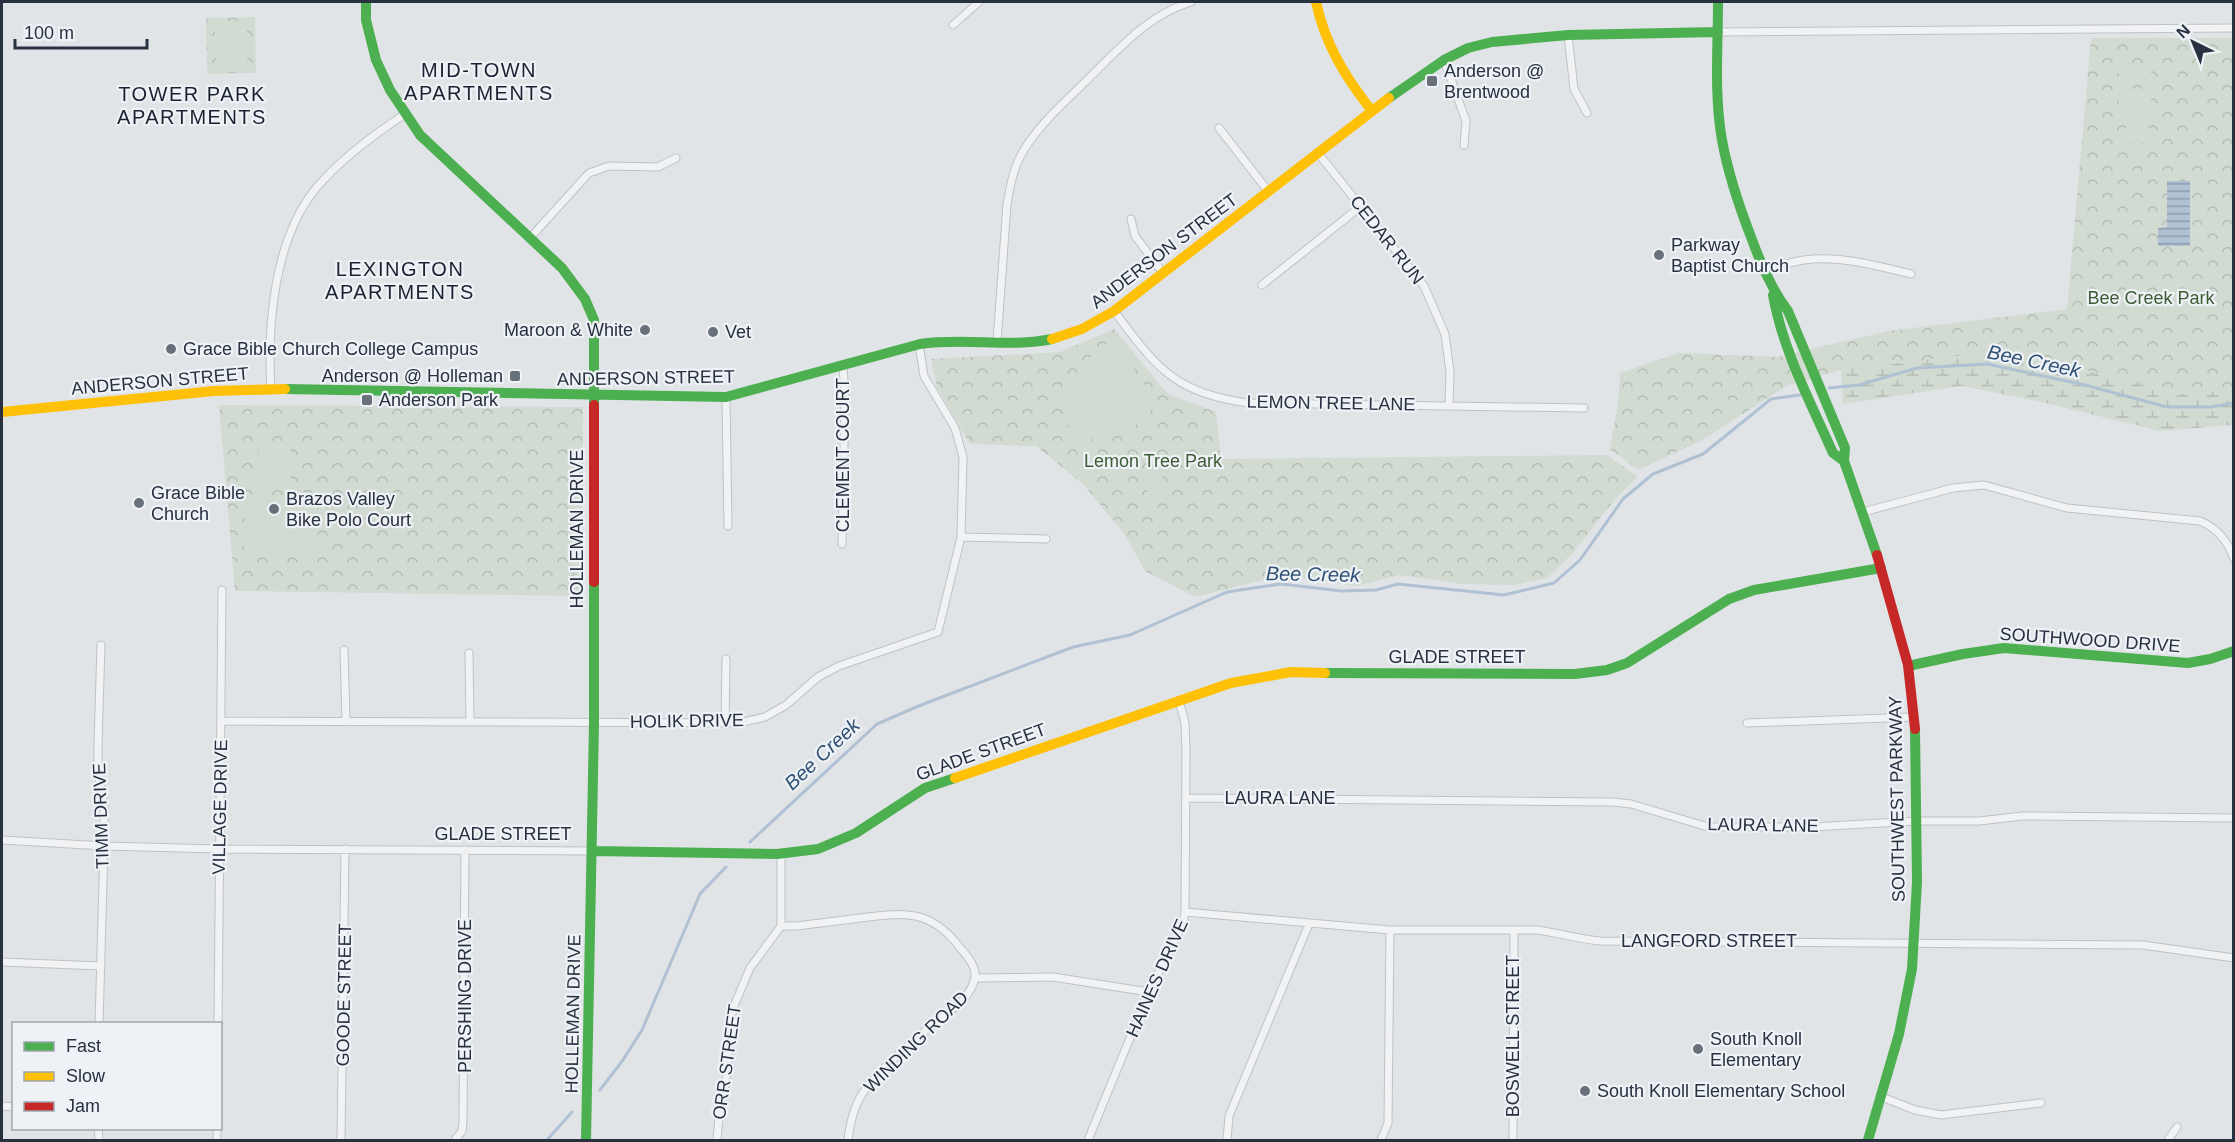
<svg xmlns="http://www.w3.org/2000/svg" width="2235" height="1142" viewBox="0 0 2235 1142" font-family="Arial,sans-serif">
	<defs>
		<pattern id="forest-crowns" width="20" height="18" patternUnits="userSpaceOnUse" patternTransform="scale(1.5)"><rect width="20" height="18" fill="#d2dbd2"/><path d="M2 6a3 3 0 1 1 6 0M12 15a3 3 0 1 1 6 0" fill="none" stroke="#b4bcb5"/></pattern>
		<pattern id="wetland-marsh" width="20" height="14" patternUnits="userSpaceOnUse" patternTransform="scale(1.5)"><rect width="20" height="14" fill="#d2dbd2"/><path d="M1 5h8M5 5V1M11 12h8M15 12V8" fill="none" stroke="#b4bcb5"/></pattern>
		<pattern id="water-rules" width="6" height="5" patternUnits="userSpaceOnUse" patternTransform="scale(1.5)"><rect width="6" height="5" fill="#afc1d3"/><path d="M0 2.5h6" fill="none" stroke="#8e9dad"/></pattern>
	</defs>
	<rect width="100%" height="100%" fill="#e1e4e7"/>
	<!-- forest -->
	<path fill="url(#forest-crowns)" d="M255 17 256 73 207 74 206 18Z
		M2091 38H2233V389L2189 395 2058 364 1966 355 1841 370 1788 385 1701 441 1638 470 1610 449 1618 404 1620 373 1679 353 1778 357 1888 331 2067 309Z
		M1114 329 1168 394 1216 412 1221 459 1607 455 1638 477 1615 499 1573 553 1547 578 1515 585 1462 584 1399 575 1357 586 1283 575 1195 597 1145 571 1125 535 1084 485 1036 446 970 444 937 387 931 359 1060 352Z
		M219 405 583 407 582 596 235 591Z"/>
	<!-- wetland -->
	<path fill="url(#wetland-marsh)" d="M1966 355 2058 364 2189 395 2233 389V425L2160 431 2037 401 1962 386 1843 404 1841 370Z"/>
	<!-- pitch -->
	<path fill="#d2dbd2" d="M215 21H247V35L215 36Z
		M247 38V53L216 54 215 39Z
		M247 56 248 71 216 72V57Z
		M2151 69V84H2119V70Z
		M2119 89H2151V104H2119Z
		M2119 108H2151V123H2119Z
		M2119 128H2151V143H2119Z
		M1114 340 1144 385 1152 408C1142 431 1096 438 1073 443 1057 394 1072 366 1114 340Z
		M259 443 291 445V486L257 485Z
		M1157 466 1167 486 1150 495 1140 475Z
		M304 496V522L245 523 244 497Z
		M314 523V552L244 551V525Z"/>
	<!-- water -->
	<path fill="url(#water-rules)" d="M2167 181H2190V246H2158V228L2167 227Z"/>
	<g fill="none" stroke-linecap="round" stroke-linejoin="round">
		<!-- stream -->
		<path stroke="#afc1d3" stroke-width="3" d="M1829 388 1859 385 1917 368 1987 364 2085 385 2167 407H2211L2234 403
			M750 842 877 724 921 705 1073 647 1130 635 1227 592 1281 584 1342 591 1376 590 1398 584 1504 595 1554 583 1580 560 1623 499 1653 474 1703 454 1771 399 1800 395
			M600 1090 623 1060 642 1030 700 894 726 867
			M547 1140 572 1112"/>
		<defs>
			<path id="street" d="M953 25 979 2
				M1718 32 2234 28
				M1568 35 1574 89 1587 113
				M1444 60 1466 121 1464 145
				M1219 128 1268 191
				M1318 153 1424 286 1445 334 1450 372 1449 405
				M1131 219 1135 236 1163 273
				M530 238 589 173 609 166 658 167 676 158
				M1764 272C1777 268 1791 261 1804 260 1840 255 1877 266 1911 274
				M1262 285 1360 207
				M1114 311C1157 368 1173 392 1248 403L1584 408
				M997 342 1007 204C1010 187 1013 170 1021 155 1037 126 1062 105 1085 82 1117 51 1147 15 1191 2
				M271 389C267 325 274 238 317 187 342 158 373 135 405 114
				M726 397 728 526
				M1863 512 1953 488 1984 485 2067 508 2200 521C2217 528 2228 541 2234 559
				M961 537 1046 539
				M842 544 845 397 843 366
				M344 650 346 722
				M469 653 470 722
				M221 721 739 723 765 717 786 705 818 677 839 666 938 632 961 537 963 457 955 428 924 376 919 344
				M1747 723 1914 717
				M725 724 726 659
				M1186 798 1613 802 1631 804 1708 827H1813L1916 821H1979L2023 816 2234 818
				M2 840 104 846 220 849 593 851
				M1185 912 1390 930H1537C1558 933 1579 939 1600 941L2143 945 2234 958
				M781 926H797C818 923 839 921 860 918 903 913 928 908 958 945 965 954 976 965 975 976 973 1000 940 1018 924 1032 905 1048 884 1066 868 1086 855 1101 850 1122 848 1140
				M2 962 101 966
				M975 978 1053 977 1149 992
				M99 1024 104 846V805L98 772V743L101 645
				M218 1024 222 590
				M1882 1097 1915 1110 1941 1115 2041 1103
				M2 1106 14 1107
				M98 1128 99 1140
				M217 1140V1128
				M341 1140 345 849
				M455 1140 462 1131 463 1121 465 850
				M717 1140 719 1117 727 1074 730 1021 734 1006 750 968 781 926V854
				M1088 1140 1149 992 1183 923 1185 912 1186 749 1185 723 1179 700
				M1227 1140 1229 1116 1309 924
				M1381 1140 1388 1123 1390 930
				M1513 1140 1514 931
				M2168 1140 2177 1127"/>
		</defs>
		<!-- street casing -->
		<use href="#street" stroke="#bfc2c5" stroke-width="9"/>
		<!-- street -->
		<use href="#street" stroke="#f1f2f3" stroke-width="7"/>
		<!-- fast -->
		<path stroke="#4caf50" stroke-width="10" d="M366 2V20L376 60 390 90 420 135 562 268 585 299 594 320V405
			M1718 2C1718 48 1714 95 1722 140 1728 173 1739 206 1751 237 1761 264 1771 288 1788 311L1845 448 1844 461 1877 555
			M1389 98 1444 60 1468 48 1492 42 1568 35 1718 32
			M1773 295C1783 351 1810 401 1833 453L1844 461
			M285 389 726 397 920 344C964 337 1009 348 1052 339
			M1908 666 1963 654 2004 648 2188 663 2210 659 2234 651
			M1325 673 1575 674 1607 670 1627 663 1729 599 1754 590 1881 568
			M593 851 777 854 818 849 856 833 925 788 955 778
			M586 1140 594 723V582
			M1868 1140 1899 1034 1912 969 1917 882 1915 729"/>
		<!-- slow -->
		<path stroke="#ffc107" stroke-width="10" d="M1316 2C1325 44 1345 77 1372 111
			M1052 339 1082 329 1114 311 1389 98
			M2 412 214 391 285 389
			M955 778 1231 683 1291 672 1325 673"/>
		<!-- jam -->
		<path stroke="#c62828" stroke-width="10" d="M594 405V582
			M1877 555 1908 665 1915 729"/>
	</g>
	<!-- markers -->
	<g fill="#68707a" stroke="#eef2f6" stroke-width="2">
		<rect x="1426" y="75" width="12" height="12" rx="3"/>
		<circle cx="1659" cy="255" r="6"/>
		<circle cx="645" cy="330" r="6"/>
		<circle cx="713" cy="332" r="6"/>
		<circle cx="171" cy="349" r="6"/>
		<rect x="509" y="370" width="12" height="12" rx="3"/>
		<rect x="361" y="394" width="12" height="12" rx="3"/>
		<circle cx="139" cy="503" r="6"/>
		<circle cx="274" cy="509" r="6"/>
		<circle cx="1698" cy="1049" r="6"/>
		<circle cx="1585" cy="1091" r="6"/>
	</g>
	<g text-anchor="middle" stroke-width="4.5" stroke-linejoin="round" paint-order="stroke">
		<!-- poi labels -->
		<g font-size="18" fill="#273140" stroke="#eef2f6" text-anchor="start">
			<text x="1444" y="77">Anderson @<tspan x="1444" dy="21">Brentwood</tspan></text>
			<text x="1671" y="251">Parkway<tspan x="1671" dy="21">Baptist Church</tspan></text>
			<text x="633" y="336" text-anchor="end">Maroon &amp; White</text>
			<text x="725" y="338">Vet</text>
			<text x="183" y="355">Grace Bible Church College Campus</text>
			<text x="503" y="382" text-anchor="end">Anderson @ Holleman</text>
			<text x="379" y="406">Anderson Park</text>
			<text x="151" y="499">Grace Bible<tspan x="151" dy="21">Church</tspan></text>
			<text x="286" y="505">Brazos Valley<tspan x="286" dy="21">Bike Polo Court</tspan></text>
			<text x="1710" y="1045">South Knoll<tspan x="1710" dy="21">Elementary</tspan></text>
			<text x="1597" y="1097">South Knoll Elementary School</text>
		</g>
		<!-- street labels -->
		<g font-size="18" fill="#273140" stroke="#eef2f6">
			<text transform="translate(1387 240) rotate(52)" y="6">CEDAR RUN</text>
			<text transform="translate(1164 251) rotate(-37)" y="6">ANDERSON STREET</text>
			<text transform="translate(646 378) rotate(-1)" y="6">ANDERSON STREET</text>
			<text transform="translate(160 381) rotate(-5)" y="6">ANDERSON STREET</text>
			<text transform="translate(1331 403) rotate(1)" y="6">LEMON TREE LANE</text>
			<text transform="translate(843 455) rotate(-90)" y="6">CLEMENT COURT</text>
			<text transform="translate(577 529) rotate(-90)" y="6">HOLLEMAN DRIVE</text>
			<text transform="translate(2090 640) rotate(4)" y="6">SOUTHWOOD DRIVE</text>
			<text x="1457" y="663">GLADE STREET</text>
			<text transform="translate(687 721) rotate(-1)" y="6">HOLIK DRIVE</text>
			<text transform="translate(981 752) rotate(-20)" y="6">GLADE STREET</text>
			<text x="1280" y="804">LAURA LANE</text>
			<text transform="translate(1897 799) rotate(-91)" y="6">SOUTHWEST PARKWAY</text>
			<text transform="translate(220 807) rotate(-89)" y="6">VILLAGE DRIVE</text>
			<text transform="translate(101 816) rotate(-92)" y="6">TIMM DRIVE</text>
			<text transform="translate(1763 825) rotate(1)" y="6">LAURA LANE</text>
			<text x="503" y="840">GLADE STREET</text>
			<text x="1709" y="947">LANGFORD STREET</text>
			<text transform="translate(1157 978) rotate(-66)" y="6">HAINES DRIVE</text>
			<text transform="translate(344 995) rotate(-89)" y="6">GOODE STREET</text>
			<text transform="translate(465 996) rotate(-90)" y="6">PERSHING DRIVE</text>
			<text transform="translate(573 1014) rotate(-89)" y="6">HOLLEMAN DRIVE</text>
			<text transform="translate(1513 1036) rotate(-90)" y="6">BOSWELL STREET</text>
			<text transform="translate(916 1042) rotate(-44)" y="6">WINDING ROAD</text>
			<text transform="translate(727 1062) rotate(-82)" y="6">ORR STREET</text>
		</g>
		<!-- park labels -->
		<g font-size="18" fill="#3d5c34" stroke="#eef2f6">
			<text x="2151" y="304">Bee Creek Park</text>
			<text x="1153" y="467">Lemon Tree Park</text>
		</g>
		<!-- neighbourhood labels -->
		<g font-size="20" letter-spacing="1.5" fill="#1a2231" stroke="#eef2f6">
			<text x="479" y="77">MID-TOWN<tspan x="479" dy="23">APARTMENTS</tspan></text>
			<text x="192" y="101">TOWER PARK<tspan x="192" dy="23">APARTMENTS</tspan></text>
			<text x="400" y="276">LEXINGTON<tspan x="400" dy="23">APARTMENTS</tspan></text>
		</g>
		<!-- water labels -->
		<g font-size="20" font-style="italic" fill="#305175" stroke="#eef2f6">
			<text transform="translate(2034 361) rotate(12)" y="7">Bee Creek</text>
			<text transform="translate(1313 574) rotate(1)" y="7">Bee Creek</text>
			<text transform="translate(822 754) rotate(-43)" y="7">Bee Creek</text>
		</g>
	</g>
	<!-- border -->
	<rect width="2235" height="1142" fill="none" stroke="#273140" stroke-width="6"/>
	<!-- legend -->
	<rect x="12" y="1022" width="210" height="108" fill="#eef2f6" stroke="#9ea5ad" stroke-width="1.5"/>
	<rect x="24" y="1042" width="30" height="9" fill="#4caf50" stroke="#9ea5ad" stroke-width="1.5"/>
	<text x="66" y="1052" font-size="18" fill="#273140">Fast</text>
	<rect x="24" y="1072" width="30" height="9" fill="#ffc107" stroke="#9ea5ad" stroke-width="1.5"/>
	<text x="66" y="1082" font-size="18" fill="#273140">Slow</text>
	<rect x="24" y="1102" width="30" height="9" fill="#c62828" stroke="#9ea5ad" stroke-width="1.5"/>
	<text x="66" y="1112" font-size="18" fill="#273140">Jam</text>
	<!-- north arrow -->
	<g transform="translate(2193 42) rotate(317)" stroke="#eef2f6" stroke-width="4.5" paint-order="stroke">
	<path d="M0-4.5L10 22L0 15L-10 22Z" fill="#273140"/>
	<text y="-9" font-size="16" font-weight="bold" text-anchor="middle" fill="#273140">N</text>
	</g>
	<!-- scale -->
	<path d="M15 39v9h132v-9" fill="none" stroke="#273140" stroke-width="3"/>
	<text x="24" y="39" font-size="18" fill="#273140" stroke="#eef2f6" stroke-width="4.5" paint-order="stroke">100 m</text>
</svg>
